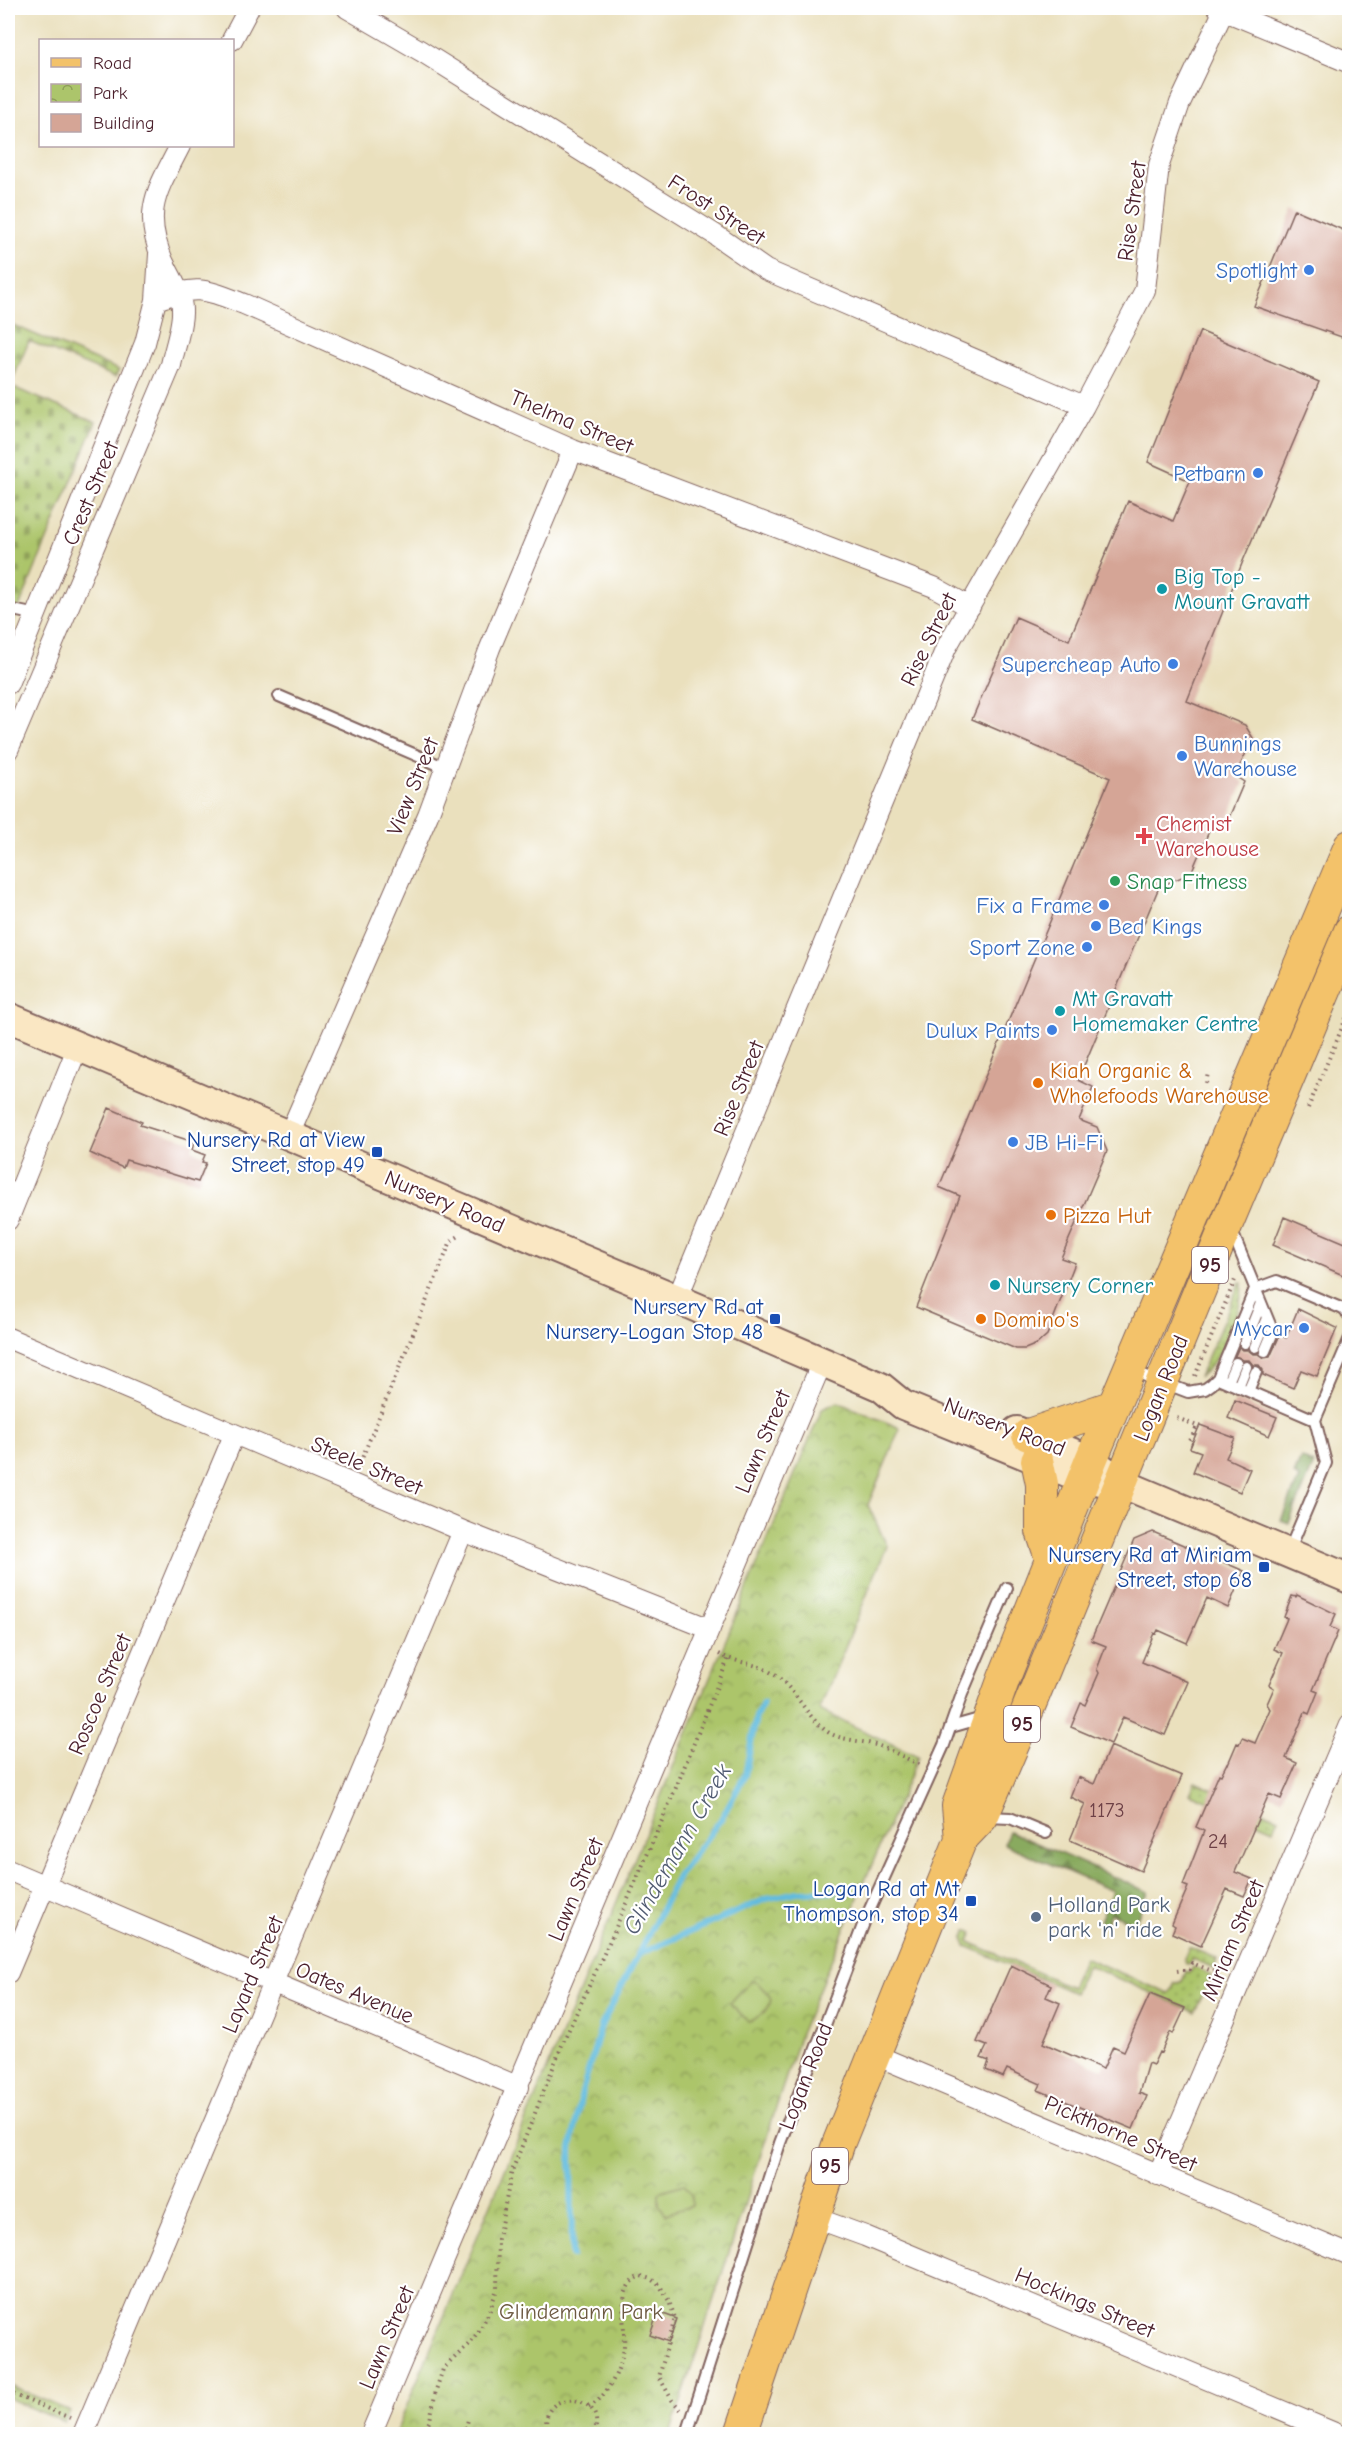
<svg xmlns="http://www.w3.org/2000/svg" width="1357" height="2442" viewBox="0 0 1357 2442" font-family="'Comic Neue',sans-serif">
	<defs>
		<pattern id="grass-dots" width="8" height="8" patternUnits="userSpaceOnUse" patternTransform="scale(1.5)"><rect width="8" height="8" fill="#acc56b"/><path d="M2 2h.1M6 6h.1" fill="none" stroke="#8e9f58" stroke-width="1.8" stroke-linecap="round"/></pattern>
		<pattern id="forest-firs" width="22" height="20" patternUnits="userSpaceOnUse" patternTransform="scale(1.5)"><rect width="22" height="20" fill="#89aa5f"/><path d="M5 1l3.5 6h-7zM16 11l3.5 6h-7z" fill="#728a4f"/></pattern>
		<pattern id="cemetery-stones" width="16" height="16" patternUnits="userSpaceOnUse" patternTransform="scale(1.5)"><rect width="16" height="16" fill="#acc56b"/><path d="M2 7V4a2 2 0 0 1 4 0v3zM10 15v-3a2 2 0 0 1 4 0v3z" fill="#8e9f58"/></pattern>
		<pattern id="park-crowns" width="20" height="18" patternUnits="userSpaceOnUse" patternTransform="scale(1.5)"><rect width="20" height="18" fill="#acc56b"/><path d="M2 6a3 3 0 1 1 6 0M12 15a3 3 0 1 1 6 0" fill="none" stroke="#8e9f58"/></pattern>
	</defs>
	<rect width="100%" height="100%" fill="#fff"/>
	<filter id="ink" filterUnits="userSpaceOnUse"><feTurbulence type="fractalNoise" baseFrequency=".0167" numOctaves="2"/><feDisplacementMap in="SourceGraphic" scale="12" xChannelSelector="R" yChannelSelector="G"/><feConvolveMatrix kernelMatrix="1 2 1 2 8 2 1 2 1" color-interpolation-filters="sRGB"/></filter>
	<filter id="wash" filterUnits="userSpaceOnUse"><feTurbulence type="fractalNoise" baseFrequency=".008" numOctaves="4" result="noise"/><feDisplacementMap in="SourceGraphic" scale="24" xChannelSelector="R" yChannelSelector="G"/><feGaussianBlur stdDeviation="1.35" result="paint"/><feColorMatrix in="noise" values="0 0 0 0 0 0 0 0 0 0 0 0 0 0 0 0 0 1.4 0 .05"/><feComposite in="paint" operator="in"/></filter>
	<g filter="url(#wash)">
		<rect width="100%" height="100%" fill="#eae0bd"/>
		<!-- grass -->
		<path fill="url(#grass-dots)" stroke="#7b724b" stroke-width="1.5" d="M1240 1282 1242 1283C1242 1313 1223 1358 1199 1377Z
			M1195 1782 1278 1818 1273 1829 1190 1793Z
			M967 1930 973 1933 969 1942 1071 1987 1084 1957 1169 1994 1175 1983 1182 1982 1186 1971 1190 1973 1193 1967 1211 1975 1195 2012 1087 1965 1074 1993 966 1946 963 1939Z
			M1189 1947 1217 1959 1214 1968 1192 1959 1189 1965 1186 1964 1184 1959Z
			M8 2385 70 2411 64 2422 8 2398Z"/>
		<!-- forest -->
		<path fill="url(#forest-firs)" stroke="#6a6445" stroke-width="1.5" d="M1301 1458 1314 1464 1289 1523 1281 1520 1299 1478 1294 1475Z
			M1009 1831 1148 1892 1135 1923 1110 1913 1106 1924 1102 1925 1100 1921 1112 1891 1004 1844Z"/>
		<!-- cemetery -->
		<path fill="url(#cemetery-stones)" stroke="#7b724b" stroke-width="1.5" d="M8 323 119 370 115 377 29 341 10 386 96 422 8 634Z"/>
		<!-- park -->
		<path fill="url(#park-crowns)" stroke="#7b724b" stroke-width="1.5" d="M838 1402 900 1428 868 1505 887 1546 819 1710 918 1756 800 2034 670 2434H395L822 1409Z"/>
		<!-- garden -->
		<path fill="#acc56b" stroke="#7b724b" stroke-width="1.5" d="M751 1981C757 1981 759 1984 763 1989 765 1990 769 1995 770 1997 774 2007 756 2020 748 2021L730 2003Z
			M684 2184 691 2194V2206L666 2214 659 2205V2192Z"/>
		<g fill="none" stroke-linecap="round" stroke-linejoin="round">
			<!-- stream -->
			<path stroke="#61bbdf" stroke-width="6" d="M639 1954 766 1899 797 1892 835 1891
				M572 2256 571 2149 582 2092 601 2026 679 1875 721 1819 745 1775 756 1717 763 1703"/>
		</g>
		<g id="blocks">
			<!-- building -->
			<path fill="#d5a596" d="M1294 209 1350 233V340L1254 306Z
				M1200 331 1319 382 1243 561 1187 701 1245 725 1253 738 1235 776 1244 782 1225 827 1213 822 1191 873 1159 887 1078 1080 1093 1087 1079 1120 1097 1127 1107 1151 1061 1258 1075 1263 1047 1335 1037 1344 1025 1349H1016L916 1307 960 1196 939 1187 1110 778 972 719 1016 617 1069 640 1128 501 1173 521 1190 481 1148 462Z
				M109 1108 142 1122 140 1125 194 1142 192 1150 205 1155 202 1162 206 1163 198 1182 126 1160 123 1168 90 1153Z
				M1284 1217 1350 1245V1278L1273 1245Z
				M1298 1309 1337 1328 1317 1376 1301 1370 1293 1388 1263 1375V1370L1259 1365H1253L1249 1360H1243L1235 1356 1239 1347 1243 1350H1248L1253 1354H1258L1263 1358 1270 1357 1280 1335 1286 1338Z
				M1235 1400 1277 1417 1269 1436 1228 1418Z
				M1200 1425 1235 1438 1226 1458 1250 1469 1240 1492 1193 1472 1201 1452 1190 1448Z
				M1153 1532 1244 1571 1228 1608 1207 1598 1187 1643 1158 1630 1156 1634 1154 1633 1142 1662 1188 1682 1165 1735 1123 1717 1111 1744 1071 1727 1081 1703 1085 1705 1099 1673 1097 1669 1106 1646 1091 1640 1134 1540Z
				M1297 1595 1336 1614 1330 1627 1338 1631 1313 1690 1318 1692 1309 1714 1305 1712 1286 1758 1297 1763 1281 1799 1269 1794 1235 1872 1252 1879 1244 1896 1227 1889 1201 1946 1172 1933 1175 1926 1172 1924 1188 1887 1183 1885 1204 1831 1196 1827 1219 1774 1221 1775 1227 1763 1228 1764 1237 1743 1239 1744 1242 1738 1255 1743 1270 1709 1267 1704 1274 1688 1269 1685 1283 1653 1274 1649 1286 1621 1287 1618 1284 1617 1292 1596 1296 1597Z
				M1110 1746 1182 1776 1141 1871 1070 1840 1085 1804 1070 1797 1078 1777 1094 1784Z
				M1011 1965 1051 1985 1046 1997 1060 2003 1043 2043 1103 2069 1113 2046 1124 2051 1150 1994 1185 2008 1173 2034 1170 2032 1161 2053 1159 2052 1153 2065 1148 2063 1139 2093 1147 2096 1133 2129 1038 2090 1041 2084 1007 2069 1003 2077 986 2070 989 2061 981 2058 987 2046 977 2042Z
				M658 2312 677 2319 669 2342 650 2335Z"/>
		</g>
	</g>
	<g filter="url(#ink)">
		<use href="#blocks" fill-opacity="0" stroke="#82635e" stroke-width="1.5"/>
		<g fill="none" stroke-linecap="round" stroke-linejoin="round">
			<defs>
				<path id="lane" d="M8 609 37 615
					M279 696 446 768
					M1231 1229 1273 1332 1265 1351
					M1245 1343 1261 1303
					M1255 1347 1267 1318
					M1130 1370 1188 1392 1205 1389 1212 1384 1218 1378 1255 1289 1277 1281 1343 1309 1350 1316
					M1218 1378 1315 1420 1326 1463 1289 1551
					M1228 1382 1236 1363
					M1238 1387 1246 1367
					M1248 1391 1256 1372
					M1315 1420 1350 1338
					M951 1727 986 1717
					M987 1817 1010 1818 1046 1833
					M687 2434 780 2143 865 1920 944 1745 962 1694 1007 1588"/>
				<path id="street" d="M347 8 421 51 714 234 766 270 1084 406
					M1218 8 1350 63
					M232 40 249 8
					M156 300C197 284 205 289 244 304L573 450 934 587 970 607
					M8 684 145 343 156 300 159 254
					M8 750 171 365C174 350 183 325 182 310 182 294 171 277 164 263 141 212 157 191 180 146
					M289 1135 428 815 490 648 573 450
					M8 1220 78 1046
					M677 1299 946 648 1084 406 1145 290 1159 165 1180 103 1224 10
					M8 1338 463 1531 710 1629
					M8 1870 519 2087
					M8 1973 234 1435
					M873 2054 1350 2255
					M1158 2175 1350 1725
					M813 2217 865 2236 1337 2434
					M83 2434 463 1531
					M371 2434 822 1362"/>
				<path id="secondary" d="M8 1017 677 1299 881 1387 903 1405 1084 1479 1121 1483
					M1017 1431 1091 1460 1121 1483 1350 1579"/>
				<path id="primary" d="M1028 1435 1114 1406
					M1037 1460 1042 1484V1531L1051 1558
					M961 1839 958 1806 1004 1678 1091 1460 1350 846
					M741 2434 839 2142 961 1839 982 1817 1021 1726 1228 1221 1350 931"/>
			</defs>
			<!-- lane casing -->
			<use href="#lane" stroke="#82635e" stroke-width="14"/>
			<!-- street casing -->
			<use href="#street" stroke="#82635e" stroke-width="22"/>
			<!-- secondary casing -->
			<use href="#secondary" stroke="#82635e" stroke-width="32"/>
			<!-- primary casing -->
			<use href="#primary" stroke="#82635e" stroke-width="34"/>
			<!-- path -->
			<path stroke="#82635e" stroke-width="4" stroke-dasharray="1.5 4.5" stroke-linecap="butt" d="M1206 1083 1208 1073
				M1308 1108 1350 1009
				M1195 1376 1235 1280
				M1177 1418 1197 1426 1189 1443 1192 1444
				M358 1468 451 1241 459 1236
				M719 1654C740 1665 758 1661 779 1678 797 1693 807 1716 825 1730 839 1741 862 1740 879 1746 893 1751 907 1759 921 1765
				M1177 1971 1190 1969 1192 1963 1212 1971 1226 1968
				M8 2392 70 2418
				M589 2407C606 2398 619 2372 623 2353 628 2331 613 2285 641 2276L651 2279 660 2286 669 2301 675 2318 659 2377 672 2400 681 2410
				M423 2434 430 2420 436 2390 443 2369 470 2343 481 2328 490 2310 497 2289 498 2239 512 2171 564 2040 613 1934 675 1790 728 1659
				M464 2434 468 2420
				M548 2434C534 2386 610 2391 594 2434"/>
			<!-- lane -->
			<use href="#lane" stroke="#fff" stroke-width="10"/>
			<!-- street -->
			<use href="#street" stroke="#fff" stroke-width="20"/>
			<!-- secondary -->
			<use href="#secondary" stroke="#fae7c3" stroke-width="28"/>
			<!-- primary -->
			<use href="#primary" stroke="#f3c26a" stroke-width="32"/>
		</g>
	</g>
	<!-- markers -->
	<g fill="#3f7fe0" stroke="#fff" stroke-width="2">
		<circle cx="1309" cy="270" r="6"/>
		<circle cx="1258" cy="473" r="6"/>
		<circle cx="1173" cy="664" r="6"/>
		<circle cx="1182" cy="756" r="6"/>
		<circle cx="1104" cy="905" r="6"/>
		<circle cx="1096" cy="926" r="6"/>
		<circle cx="1087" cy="947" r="6"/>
		<circle cx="1052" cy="1030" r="6"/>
		<circle cx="1013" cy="1142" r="6"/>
		<circle cx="1304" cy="1328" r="6"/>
	</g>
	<g fill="#0f9aa8" stroke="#fff" stroke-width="2">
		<circle cx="1162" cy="589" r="6"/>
		<circle cx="1060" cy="1011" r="6"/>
		<circle cx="995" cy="1285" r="6"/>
	</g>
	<path fill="#e0444e" stroke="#fff" stroke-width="2" d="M1141 827h6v6h6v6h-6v6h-6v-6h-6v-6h6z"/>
	<circle fill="#2e9e5b" stroke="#fff" stroke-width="2" cx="1115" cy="881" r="6"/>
	<g fill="#e8710a" stroke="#fff" stroke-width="2">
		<circle cx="1038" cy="1083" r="6"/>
		<circle cx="1051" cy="1215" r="6"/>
		<circle cx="981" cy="1319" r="6"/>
	</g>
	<g fill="#1a4fb4" stroke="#fff" stroke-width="2">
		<rect x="371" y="1146" width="12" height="12" rx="3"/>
		<rect x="769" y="1313" width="12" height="12" rx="3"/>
		<rect x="1258" y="1561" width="12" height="12" rx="3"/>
		<rect x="965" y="1895" width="12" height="12" rx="3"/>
	</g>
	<circle fill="#5c6f8a" stroke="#fff" stroke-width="2" cx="1036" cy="1917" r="6"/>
	<g text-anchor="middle" stroke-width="4.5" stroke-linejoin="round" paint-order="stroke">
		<!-- number labels -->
		<g font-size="20" fill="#6d4046">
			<text x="1107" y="1817">1173</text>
			<text x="1218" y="1848">24</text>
		</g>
		<!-- shield labels -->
		<g fill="#fff" stroke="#80626b" stroke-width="1.5">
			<rect x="1192" y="1247" width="36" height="36" rx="4.5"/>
			<rect x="1004" y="1706" width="36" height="36" rx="4.5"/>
			<rect x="812" y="2148" width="36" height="36" rx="4.5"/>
		</g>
		<g font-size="21" font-weight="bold" fill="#4a1f2b">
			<text x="1210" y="1272">95</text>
			<text x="1022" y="1731">95</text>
			<text x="830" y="2173">95</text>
		</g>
		<!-- street labels -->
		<g font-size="22" fill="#4a1f2b" stroke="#fff">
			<text transform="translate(717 209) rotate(33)" y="8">Frost Street</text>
			<text transform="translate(1131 211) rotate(-82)" y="8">Rise Street</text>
			<text transform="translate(572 421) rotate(23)" y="8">Thelma Street</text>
			<text transform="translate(90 493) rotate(-67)" y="8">Crest Street</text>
			<text transform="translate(928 639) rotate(-64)" y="8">Rise Street</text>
			<text transform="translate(412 786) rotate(-68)" y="8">View Street</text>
			<text transform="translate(738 1088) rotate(-68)" y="8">Rise Street</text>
			<text transform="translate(445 1201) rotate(23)" y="8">Nursery Road</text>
			<text transform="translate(1160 1388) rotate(-68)" y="8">Logan Road</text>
			<text transform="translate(1005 1426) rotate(21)" y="8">Nursery Road</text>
			<text transform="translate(762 1441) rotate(-67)" y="8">Lawn Street</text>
			<text transform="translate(367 1465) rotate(23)" y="8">Steele Street</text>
			<text transform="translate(99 1694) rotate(-67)" y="8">Roscoe Street</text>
			<text transform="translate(575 1889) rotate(-67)" y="8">Lawn Street</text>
			<text transform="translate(1232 1940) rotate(-67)" y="8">Miriam Street</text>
			<text transform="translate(252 1974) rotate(-67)" y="8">Layard Street</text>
			<text transform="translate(355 1992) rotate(23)" y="8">Oates Avenue</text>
			<text transform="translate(805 2076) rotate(-69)" y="8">Logan Road</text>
			<text transform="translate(1121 2133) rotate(23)" y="8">Pickthorne Street</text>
			<text transform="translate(1085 2302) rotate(23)" y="8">Hockings Street</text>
			<text transform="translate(386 2337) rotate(-67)" y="8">Lawn Street</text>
		</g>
		<!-- shop labels -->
		<g font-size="22" fill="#366cbe" stroke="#fff" text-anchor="end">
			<text x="1297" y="278">Spotlight</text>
			<text x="1246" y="481">Petbarn</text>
			<text x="1161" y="672">Supercheap Auto</text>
			<text x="1194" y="751" text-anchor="start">Bunnings<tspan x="1194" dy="25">Warehouse</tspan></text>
			<text x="1092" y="913">Fix a Frame</text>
			<text x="1108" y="934" text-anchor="start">Bed Kings</text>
			<text x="1075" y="955">Sport Zone</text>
			<text x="1040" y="1038">Dulux Paints</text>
			<text x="1025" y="1150" text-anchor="start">JB Hi-Fi</text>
			<text x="1292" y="1336">Mycar</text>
		</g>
		<!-- culture labels -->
		<g font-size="22" fill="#0d838f" stroke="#fff" text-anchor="start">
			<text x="1174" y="584">Big Top -<tspan x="1174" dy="25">Mount Gravatt</tspan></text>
			<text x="1072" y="1006">Mt Gravatt<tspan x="1072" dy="25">Homemaker Centre</tspan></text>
			<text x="1007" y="1293">Nursery Corner</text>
		</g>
		<!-- health labels -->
		<g font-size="22" fill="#be3a42" stroke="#fff" text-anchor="start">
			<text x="1156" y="831">Chemist<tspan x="1156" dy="25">Warehouse</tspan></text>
		</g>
		<!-- leisure labels -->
		<g font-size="22" fill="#27864d" stroke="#fff" text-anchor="start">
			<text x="1127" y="889">Snap Fitness</text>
		</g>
		<!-- food labels -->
		<g font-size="22" fill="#c56008" stroke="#fff" text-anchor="start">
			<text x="1050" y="1078">Kiah Organic &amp;<tspan x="1050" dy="25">Wholefoods Warehouse</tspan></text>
			<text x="1063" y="1223">Pizza Hut</text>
			<text x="993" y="1327">Domino's</text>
		</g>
		<!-- transit labels -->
		<g font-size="22" fill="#164399" stroke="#fff" text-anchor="end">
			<text x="365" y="1147">Nursery Rd at View<tspan x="365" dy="25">Street, stop 49</tspan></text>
			<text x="763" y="1314">Nursery Rd at<tspan x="763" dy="25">Nursery-Logan Stop 48</tspan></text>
			<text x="1252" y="1562">Nursery Rd at Miriam<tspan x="1252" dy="25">Street, stop 68</tspan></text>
			<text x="959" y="1896">Logan Rd at Mt<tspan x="959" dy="25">Thompson, stop 34</tspan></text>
		</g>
		<!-- service labels -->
		<g font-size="22" fill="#4e5e75" stroke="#fff" text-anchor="start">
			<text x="1048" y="1912">Holland Park<tspan x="1048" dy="25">park 'n' ride</tspan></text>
		</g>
		<!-- park labels -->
		<g font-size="22" fill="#6c5941" stroke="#fff">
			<text x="581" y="2319">Glindemann Park</text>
		</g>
		<!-- water labels -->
		<g font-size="24" font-style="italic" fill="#535d73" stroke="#fff">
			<text transform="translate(677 1849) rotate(-60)" y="8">Glindemann Creek</text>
		</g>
	</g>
	<!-- margin -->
	<rect width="1357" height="2442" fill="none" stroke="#fff" stroke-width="30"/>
	<!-- legend -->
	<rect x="39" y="39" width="195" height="108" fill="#ffffff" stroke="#b7a5aa" stroke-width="1.5"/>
	<rect x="51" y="58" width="30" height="9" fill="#f3c26a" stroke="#b7a5aa" stroke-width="1.5"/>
	<text x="93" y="69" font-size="18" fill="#4a1f2b">Road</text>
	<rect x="51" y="84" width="30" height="18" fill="url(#park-crowns)" stroke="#b7a5aa" stroke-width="1.5"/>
	<text x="93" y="99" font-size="18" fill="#4a1f2b">Park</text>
	<rect x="51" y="114" width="30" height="18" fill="#d5a596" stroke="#b7a5aa" stroke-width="1.5"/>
	<text x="93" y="129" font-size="18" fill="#4a1f2b">Building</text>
</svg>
